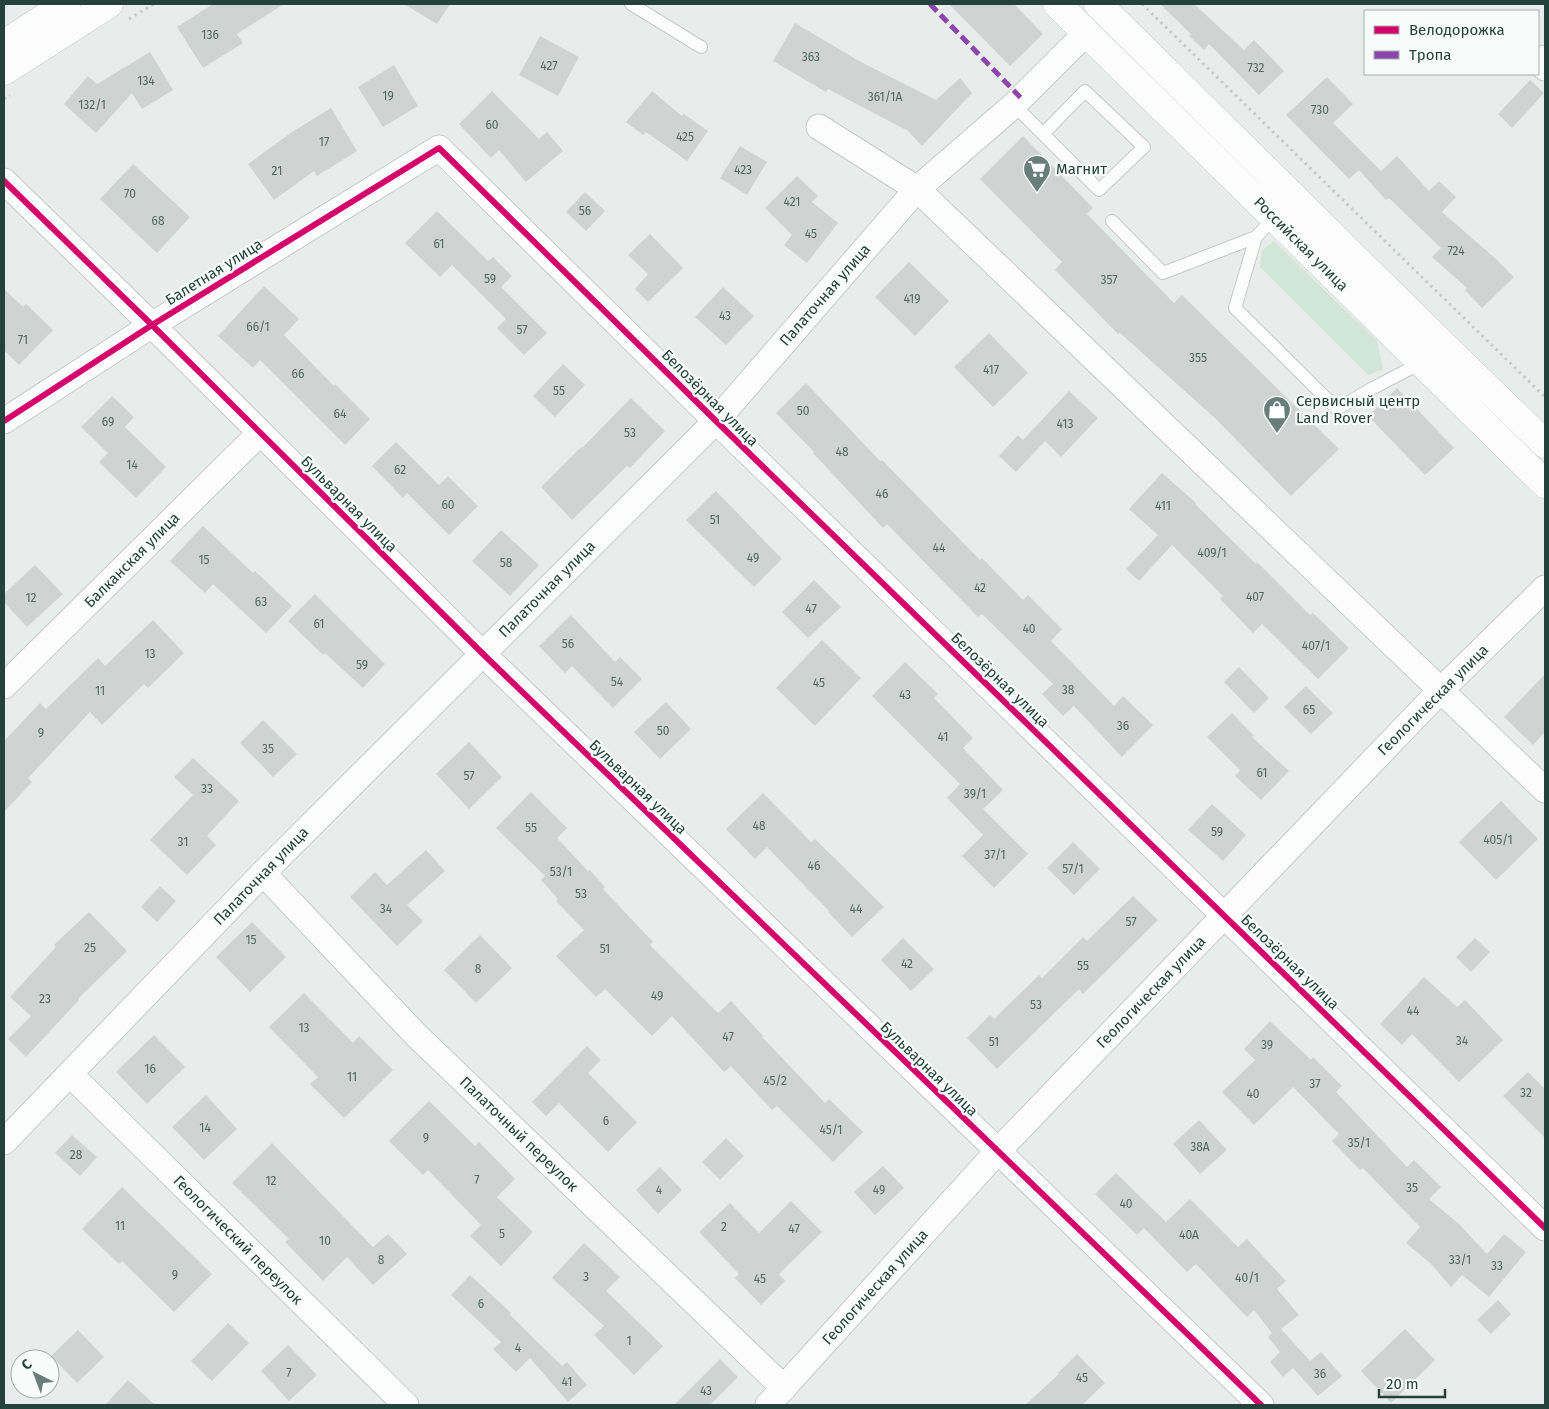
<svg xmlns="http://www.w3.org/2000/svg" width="1549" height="1409" viewBox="0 0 1549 1409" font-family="'Fira Sans',sans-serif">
	<rect width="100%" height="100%" fill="#e8edeb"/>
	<!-- green -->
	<path fill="#d1e6d8" d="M1274 241 1377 341 1383 369 1368 375 1260 267 1262 250Z"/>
	<!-- building -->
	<path fill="#cfd4d2" d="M213 4H284L237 34 243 43 203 68 177 27Z
		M404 4H450L437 24Z
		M949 4H1014L1043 34 1010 66Z
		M1160 4H1194L1244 50 1254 40 1284 71 1259 95 1209 44 1204 50 1189 36 1191 34Z
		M795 23 859 61 936 100 960 78 972 93 922 146 908 131 828 89 826 92 773 61Z
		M540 36 579 57 558 96 519 75Z
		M150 52 173 90 142 109 132 93 96 133 64 104 88 76 97 84Z
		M394 65 418 106 383 127 358 87Z
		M1327 77 1353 104 1333 123 1381 171 1397 156 1429 191 1439 181 1456 197 1442 212 1496 259 1514 277 1482 308 1465 290 1467 288 1432 257 1441 248 1389 198 1386 200 1359 170 1349 179 1286 115Z
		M1530 80 1544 93 1512 128 1498 114Z
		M492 91 539 139 547 132 563 151 526 182 499 150 491 158 459 124Z
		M652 91 682 116 684 114 708 131 687 161 646 132 643 135 626 122Z
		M331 108 357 151 317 176 314 171 274 200 248 164 292 132Z
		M1023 136 1093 208 1087 214 1174 303 1182 295 1339 449 1291 496 1216 419 1120 333 1118 334 1055 270 1062 262 980 179Z
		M740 146 767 162 747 195 720 178Z
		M133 164 190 217 157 253 100 199Z
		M797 176 818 196 812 202 838 223 807 263 784 245 792 235 765 208Z
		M585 192 605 211 586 231 566 212Z
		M437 211 488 261 493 257 512 276 501 287 547 333 524 355 497 328 506 319 452 265 440 277 405 243Z
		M650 234 683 268 648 302 635 289 648 274 628 255Z
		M909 262 949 301 915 336 875 297Z
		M264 286 299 319 284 335 334 386 335 384 370 419 345 445 260 360 253 368 218 336Z
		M723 287 754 316 726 345 695 317Z
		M4 289 23 307 26 304 53 330 19 365 4 350Z
		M989 333 1028 373 993 407 954 367Z
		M563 364 585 385 555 417 533 396Z
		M806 383 880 461 882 460 980 560 982 558 1023 600 1028 595 1062 629 1051 641 1114 706 1123 696 1153 725 1122 757 1074 706 1063 716 1042 694 1053 684 982 614 978 617 887 524 883 528 813 453 814 452 776 413Z
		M1397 388 1454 448 1425 475 1368 416Z
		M1069 391 1098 418 1061 457 1045 441 1016 472 999 456 1018 435 1023 440Z
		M112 396 134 417 125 427 166 467 136 498 99 462 108 453 81 427Z
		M631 398 665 431 630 468 627 466 572 520 541 487 581 447 582 448Z
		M396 442 439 485 448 476 478 506 449 535 407 493 403 498 372 466Z
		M1162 473 1196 503 1195 504 1256 564 1257 562 1310 615 1313 613 1349 648 1318 679 1262 624 1253 633 1220 599 1223 596 1172 545 1139 581 1126 569 1158 535 1129 509Z
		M716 491 782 559 754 587 686 520Z
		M203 526 253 573 255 571 292 606 266 633 213 584 205 593 170 561Z
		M501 530 539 565 510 596 472 561Z
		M35 565 63 594 27 627 4 602V594Z
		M814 580 841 607 808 638 782 612Z
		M315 594 385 664 363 688 325 653 323 655 288 621Z
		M571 615 615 662 620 657 642 679 613 708 572 666 565 673 539 646Z
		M153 620 184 653 148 688 144 684 102 725 90 712 28 778 32 782 4 812V741L40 703 46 709 98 658 105 666Z
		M822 640 861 678 815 726 776 688Z
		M905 662 938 694 934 698 973 738 963 748 1003 790 983 809 1028 854 994 888 962 856 983 835 947 798 960 784 872 696Z
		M1239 667 1269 698 1254 713 1224 682Z
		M1545 674V732L1533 745 1504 717Z
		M1306 686 1333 713 1311 734 1284 707Z
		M666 702 691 729 660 759 634 732Z
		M1232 713 1254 736 1252 737 1289 771 1261 800 1235 776 1240 770 1207 737Z
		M263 720 297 754 273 777 240 743Z
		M469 742 502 777 469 809 436 774Z
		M193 758 239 801 207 836 216 845 187 875 150 840 193 795 174 777Z
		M531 792 567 828 557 838 588 871 590 870 605 887 603 889 653 942 650 945 718 1013 731 1001 763 1036 762 1037 825 1103 829 1099 863 1132 833 1162 777 1106 772 1110 731 1066 724 1072 672 1016 652 1036 605 989 596 997 556 956 584 930 556 901 558 899 541 880 545 876 496 828Z
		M763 793 811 842 815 839 884 907 852 937 828 912 829 911 767 847 755 859 726 829Z
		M1501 801 1538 839 1496 880 1459 842Z
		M1212 804 1246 835 1223 861 1188 830Z
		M1073 842 1100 869 1074 895 1047 868Z
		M426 850 445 871 407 905 423 921 397 946 350 897 375 872 387 885Z
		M160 886 176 901 157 922 141 907Z
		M1133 896 1158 920 1083 994 1079 989 997 1069 967 1038 990 1015 994 1019 1039 975 1042 978 1083 937 1087 941Z
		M89 912 127 951 78 999 79 1000 26 1057 8 1039 31 1016 10 997 56 947 54 945Z
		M252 922 286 957 250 992 216 957Z
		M480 935 512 968 476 1003 444 970Z
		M903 938 934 969 911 991 881 960Z
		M1475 938 1490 952 1471 972 1456 957Z
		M1424 977 1457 1007 1465 1000 1503 1040 1459 1082 1412 1034 1402 1045 1380 1024Z
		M304 993 353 1043 359 1036 393 1070 344 1118 310 1084 318 1077 269 1027Z
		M1270 1021 1311 1060 1313 1057 1342 1086 1336 1092 1407 1167 1414 1160 1441 1187 1429 1199 1460 1225 1487 1254 1504 1234 1526 1252 1489 1297 1462 1275 1451 1287 1431 1264 1406 1243 1420 1227 1363 1168 1360 1170 1332 1141 1339 1134 1293 1087 1254 1125 1222 1092 1255 1060 1244 1049Z
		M154 1035 185 1067 147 1104 116 1072Z
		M587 1046 601 1060 588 1073 637 1122 608 1152 559 1103 546 1116 532 1102Z
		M1528 1072 1545 1089V1138L1503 1096Z
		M206 1095 237 1129 204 1160 172 1127Z
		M429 1101 475 1146 479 1142 515 1179 497 1197 533 1232 501 1266 470 1236 481 1225 428 1170 423 1175 389 1141Z
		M1199 1120 1227 1150 1200 1174 1173 1144Z
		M72 1135 97 1157 80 1176 55 1153Z
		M726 1138 744 1156 720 1180 702 1162Z
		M272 1143 373 1247 388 1234 407 1254 373 1285 347 1257 323 1281 285 1242 289 1239 232 1183Z
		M883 1166 904 1188 875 1215 854 1192Z
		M660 1167 682 1190 658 1214 636 1190Z
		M1116 1173 1166 1222 1190 1199 1238 1247 1247 1239 1286 1281 1277 1289 1299 1315 1281 1329 1310 1361 1321 1352 1342 1376 1318 1396 1293 1368 1283 1377 1270 1362 1280 1352 1268 1337 1272 1333 1254 1310 1247 1317 1196 1264 1187 1272 1144 1228 1137 1235 1095 1194Z
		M122 1187 212 1274 174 1312 122 1261 119 1264 82 1229Z
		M791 1201 822 1232 779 1274 785 1281 761 1305 735 1278 739 1274 699 1232 730 1203 759 1233Z
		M584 1243 620 1277 606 1291 663 1346 634 1375 594 1335 604 1326 552 1278Z
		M470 1275 511 1313 510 1315 562 1366 567 1362 587 1385 568 1402 530 1358 516 1372 493 1349 501 1342 451 1295Z
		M1498 1300 1511 1314 1491 1334 1477 1320Z
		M228 1323 249 1343 212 1381 191 1361Z
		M1405 1329 1435 1360 1391 1403 1361 1371Z
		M78 1330 104 1357 77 1383 51 1356Z
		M288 1345 317 1375 289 1401 261 1371Z
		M1077 1354 1105 1383 1082 1405H1025L1059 1374 1058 1373Z
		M720 1359 738 1377 710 1405H674Z
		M128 1380 155 1405H105Z"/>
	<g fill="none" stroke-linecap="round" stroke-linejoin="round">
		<defs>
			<path id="lane" d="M631 4 701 47
				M1014 105 1099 190 1144 147 1085 91 1043 134
				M1274 218 1256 237 1235 308 1337 409 1373 388 1421 363
				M1112 221 1163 273 1256 237"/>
			<path id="street" d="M1545 58 1540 63 1545 68
				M819 127 917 189 1545 790
				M4 181 152 325 482 653 1261 1405
				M4 421 152 325 439 148 716 421 1545 1228
				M4 686 260 433
				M263 873 415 1034 784 1388
				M70 1074 406 1405
				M4 1142 263 873 716 421 917 189 1014 105 1086 33
				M768 1405 997 1152 1441 690 1545 588"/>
			<path id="secondary" d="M1057 4 1545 484
				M1098 4 1441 343 1545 444
				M4 44 66 4
				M4 71 109 4"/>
		</defs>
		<!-- lane casing -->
		<use href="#lane" stroke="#c5cac8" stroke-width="14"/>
		<!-- street casing -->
		<use href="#street" stroke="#c5cac8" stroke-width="27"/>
		<!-- secondary casing -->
		<use href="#secondary" stroke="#c3cbc8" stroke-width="29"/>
		<!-- path -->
		<path stroke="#c3ccca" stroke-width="3" stroke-dasharray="2.5 4" stroke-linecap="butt" d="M1142 4 1545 397
			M129 19 154 4
			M4 99 10 95"/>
		<!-- lane -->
		<use href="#lane" stroke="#fcfcfc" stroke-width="12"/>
		<!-- street -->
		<use href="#street" stroke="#fcfcfc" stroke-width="25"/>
		<!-- secondary -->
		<use href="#secondary" stroke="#fcfcfc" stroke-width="28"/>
		<!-- quiet -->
		<path stroke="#8e44ad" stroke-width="5" stroke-dasharray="10 5" stroke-linecap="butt" d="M930 4 1021 98"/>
		<defs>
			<path id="cycleway" d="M4 181 152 325 482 653 1261 1405
				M4 421 152 325 439 148 716 421 1545 1228"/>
		</defs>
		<!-- cycleway casing -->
		<use href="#cycleway" stroke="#f7fbf9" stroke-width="9"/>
		<!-- cycleway -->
		<use href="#cycleway" stroke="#d6006c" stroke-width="6"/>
	</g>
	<!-- icons -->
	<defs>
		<symbol id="supermarket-pin" viewBox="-11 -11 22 30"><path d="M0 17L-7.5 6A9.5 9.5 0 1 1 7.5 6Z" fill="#697e78" stroke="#f7fbf9"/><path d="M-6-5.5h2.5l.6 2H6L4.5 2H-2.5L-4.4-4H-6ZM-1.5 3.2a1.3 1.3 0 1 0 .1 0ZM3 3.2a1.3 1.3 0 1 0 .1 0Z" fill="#fff"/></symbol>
		<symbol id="shop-pin" viewBox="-11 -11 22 30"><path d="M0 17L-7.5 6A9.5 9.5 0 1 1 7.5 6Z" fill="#697e78" stroke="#f7fbf9"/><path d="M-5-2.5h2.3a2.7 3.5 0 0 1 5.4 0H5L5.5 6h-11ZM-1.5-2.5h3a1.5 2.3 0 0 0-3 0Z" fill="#fff"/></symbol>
	</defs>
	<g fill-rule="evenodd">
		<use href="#supermarket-pin" x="1021" y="153" width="32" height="43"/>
		<use href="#shop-pin" x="1261" y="394" width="32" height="43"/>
	</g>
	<g text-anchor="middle" stroke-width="4.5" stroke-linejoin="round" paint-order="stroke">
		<!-- number labels -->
		<g font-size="12" fill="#506761">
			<text x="210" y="39">136</text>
			<text x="811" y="61">363</text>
			<text x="549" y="70">427</text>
			<text x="1256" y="72">732</text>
			<text x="146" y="85">134</text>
			<text x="388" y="100">19</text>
			<text x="885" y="101">361/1А</text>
			<text x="92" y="109">132/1</text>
			<text x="1320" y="114">730</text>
			<text x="492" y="129">60</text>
			<text x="685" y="141">425</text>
			<text x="324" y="146">17</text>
			<text x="743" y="174">423</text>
			<text x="277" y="175">21</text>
			<text x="130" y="198">70</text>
			<text x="792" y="206">421</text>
			<text x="585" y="215">56</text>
			<text x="158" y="225">68</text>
			<text x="811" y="238">45</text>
			<text x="439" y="248">61</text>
			<text x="1456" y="255">724</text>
			<text x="490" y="283">59</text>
			<text x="1109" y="284">357</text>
			<text x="912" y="303">419</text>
			<text x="725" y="320">43</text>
			<text x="258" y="331">66/1</text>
			<text x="522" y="334">57</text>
			<text x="23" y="344">71</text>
			<text x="1198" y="362">355</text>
			<text x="991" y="374">417</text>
			<text x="298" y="378">66</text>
			<text x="559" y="395">55</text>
			<text x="803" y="415">50</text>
			<text x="340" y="418">64</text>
			<text x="108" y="426">69</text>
			<text x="1065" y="428">413</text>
			<text x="630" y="437">53</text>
			<text x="842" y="456">48</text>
			<text x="132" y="469">14</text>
			<text x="400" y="474">62</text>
			<text x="882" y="498">46</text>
			<text x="448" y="509">60</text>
			<text x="1163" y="510">411</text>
			<text x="715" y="524">51</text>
			<text x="939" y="552">44</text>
			<text x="1212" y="557">409/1</text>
			<text x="753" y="562">49</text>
			<text x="204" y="564">15</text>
			<text x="506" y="567">58</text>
			<text x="980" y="592">42</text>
			<text x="1255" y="601">407</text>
			<text x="31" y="602">12</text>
			<text x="261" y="606">63</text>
			<text x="811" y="613">47</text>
			<text x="319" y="628">61</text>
			<text x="1029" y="633">40</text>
			<text x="568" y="648">56</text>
			<text x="1316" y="650">407/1</text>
			<text x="150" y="658">13</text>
			<text x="362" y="669">59</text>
			<text x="617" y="686">54</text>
			<text x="819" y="687">45</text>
			<text x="1068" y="694">38</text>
			<text x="100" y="695">11</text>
			<text x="905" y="699">43</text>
			<text x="1309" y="714">65</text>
			<text x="1123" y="730">36</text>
			<text x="663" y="735">50</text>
			<text x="41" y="737">9</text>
			<text x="943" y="741">41</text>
			<text x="268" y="753">35</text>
			<text x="1262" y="777">61</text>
			<text x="469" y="780">57</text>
			<text x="207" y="793">33</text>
			<text x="975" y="798">39/1</text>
			<text x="759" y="830">48</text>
			<text x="531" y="832">55</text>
			<text x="1217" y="836">59</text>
			<text x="1498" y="844">405/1</text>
			<text x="183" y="846">31</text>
			<text x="995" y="859">37/1</text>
			<text x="814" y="870">46</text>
			<text x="1073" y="873">57/1</text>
			<text x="561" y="876">53/1</text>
			<text x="581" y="898">53</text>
			<text x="386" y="913">34</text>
			<text x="856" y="913">44</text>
			<text x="1131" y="926">57</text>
			<text x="251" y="944">15</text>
			<text x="90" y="952">25</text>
			<text x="605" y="953">51</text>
			<text x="907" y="968">42</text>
			<text x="1083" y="970">55</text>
			<text x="478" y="973">8</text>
			<text x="657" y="1000">49</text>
			<text x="45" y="1003">23</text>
			<text x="1036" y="1009">53</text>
			<text x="1413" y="1015">44</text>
			<text x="304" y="1032">13</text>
			<text x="728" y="1041">47</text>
			<text x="1462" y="1045">34</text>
			<text x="994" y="1046">51</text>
			<text x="1267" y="1049">39</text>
			<text x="150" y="1073">16</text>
			<text x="352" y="1081">11</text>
			<text x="775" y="1085">45/2</text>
			<text x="1315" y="1088">37</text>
			<text x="1526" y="1097">32</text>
			<text x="1253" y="1098">40</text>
			<text x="606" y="1125">6</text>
			<text x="205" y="1132">14</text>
			<text x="831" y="1134">45/1</text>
			<text x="426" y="1142">9</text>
			<text x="1359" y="1147">35/1</text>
			<text x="1200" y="1151">38А</text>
			<text x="76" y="1159">28</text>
			<text x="477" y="1184">7</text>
			<text x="271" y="1185">12</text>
			<text x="1412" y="1192">35</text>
			<text x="659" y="1194">4</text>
			<text x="879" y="1194">49</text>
			<text x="1126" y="1208">40</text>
			<text x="120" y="1230">11</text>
			<text x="724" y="1231">2</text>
			<text x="794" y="1233">47</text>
			<text x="502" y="1238">5</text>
			<text x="1189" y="1239">40А</text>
			<text x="325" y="1245">10</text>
			<text x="381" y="1264">8</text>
			<text x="1460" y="1264">33/1</text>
			<text x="1497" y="1270">33</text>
			<text x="175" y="1279">9</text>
			<text x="586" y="1281">3</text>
			<text x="1247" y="1282">40/1</text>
			<text x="760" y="1283">45</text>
			<text x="481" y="1308">6</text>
			<text x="629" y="1345">1</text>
			<text x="518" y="1352">4</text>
			<text x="289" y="1377">7</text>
			<text x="1320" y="1378">36</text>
			<text x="1082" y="1382">45</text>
			<text x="567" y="1386">41</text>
			<text x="706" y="1395">43</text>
		</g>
		<!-- poi labels -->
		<g font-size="15" fill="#24423a" stroke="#f7fbf9" text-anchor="start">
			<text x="1056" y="174">Магнит</text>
			<text x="1296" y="406">Сервисный центр<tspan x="1296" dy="17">Land Rover</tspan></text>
		</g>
		<!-- street labels -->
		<g font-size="15" fill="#24423a" stroke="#f7fbf9">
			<text transform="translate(1301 244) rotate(45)" y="5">Российская улица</text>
			<text transform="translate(214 272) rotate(-32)" y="5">Балетная улица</text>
			<text transform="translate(825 295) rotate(-49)" y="5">Палаточная улица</text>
			<text transform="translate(710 398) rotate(45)" y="5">Белозёрная улица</text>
			<text transform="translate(349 504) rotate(45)" y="5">Бульварная улица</text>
			<text transform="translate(132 560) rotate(-45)" y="5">Балканская улица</text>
			<text transform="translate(547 589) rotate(-45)" y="5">Палаточная улица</text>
			<text transform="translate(1000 680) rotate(44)" y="5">Белозёрная улица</text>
			<text transform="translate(1433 700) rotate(-45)" y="5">Геологическая улица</text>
			<text transform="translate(638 787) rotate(44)" y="5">Бульварная улица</text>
			<text transform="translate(261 876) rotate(-46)" y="5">Палаточная улица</text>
			<text transform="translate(1290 962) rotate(44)" y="5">Белозёрная улица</text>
			<text transform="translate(1151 992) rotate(-46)" y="5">Геологическая улица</text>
			<text transform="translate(929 1069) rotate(44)" y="5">Бульварная улица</text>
			<text transform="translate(519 1134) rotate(44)" y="5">Палаточный переулок</text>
			<text transform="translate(238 1240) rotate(45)" y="5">Геологический переулок</text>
			<text transform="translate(875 1287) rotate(-48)" y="5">Геологическая улица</text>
		</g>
	</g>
	<!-- border -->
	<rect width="1549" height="1409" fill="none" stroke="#24423a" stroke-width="10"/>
	<!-- legend -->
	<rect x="1364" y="10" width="175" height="65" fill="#f7fbf9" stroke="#a3b1ad"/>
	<rect x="1374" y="26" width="25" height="8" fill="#d6006c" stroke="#a3b1ad"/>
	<text x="1409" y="35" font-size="15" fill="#24423a">Велодорожка</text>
	<rect x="1374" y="51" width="25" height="8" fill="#8e44ad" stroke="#a3b1ad"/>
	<text x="1409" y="60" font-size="15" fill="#24423a">Тропа</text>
	<!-- north arrow -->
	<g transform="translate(35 1374) rotate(318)"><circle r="24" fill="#f7fbf9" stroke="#a3b1ad"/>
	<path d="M0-4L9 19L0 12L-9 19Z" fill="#697e78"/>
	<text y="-8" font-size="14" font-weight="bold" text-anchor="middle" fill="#24423a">С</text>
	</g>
	<!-- scale -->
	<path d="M1379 1389v8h66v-8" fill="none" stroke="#24423a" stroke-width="2.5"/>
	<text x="1386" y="1389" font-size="15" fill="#24423a" stroke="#f7fbf9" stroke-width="4" paint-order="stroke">20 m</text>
</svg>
